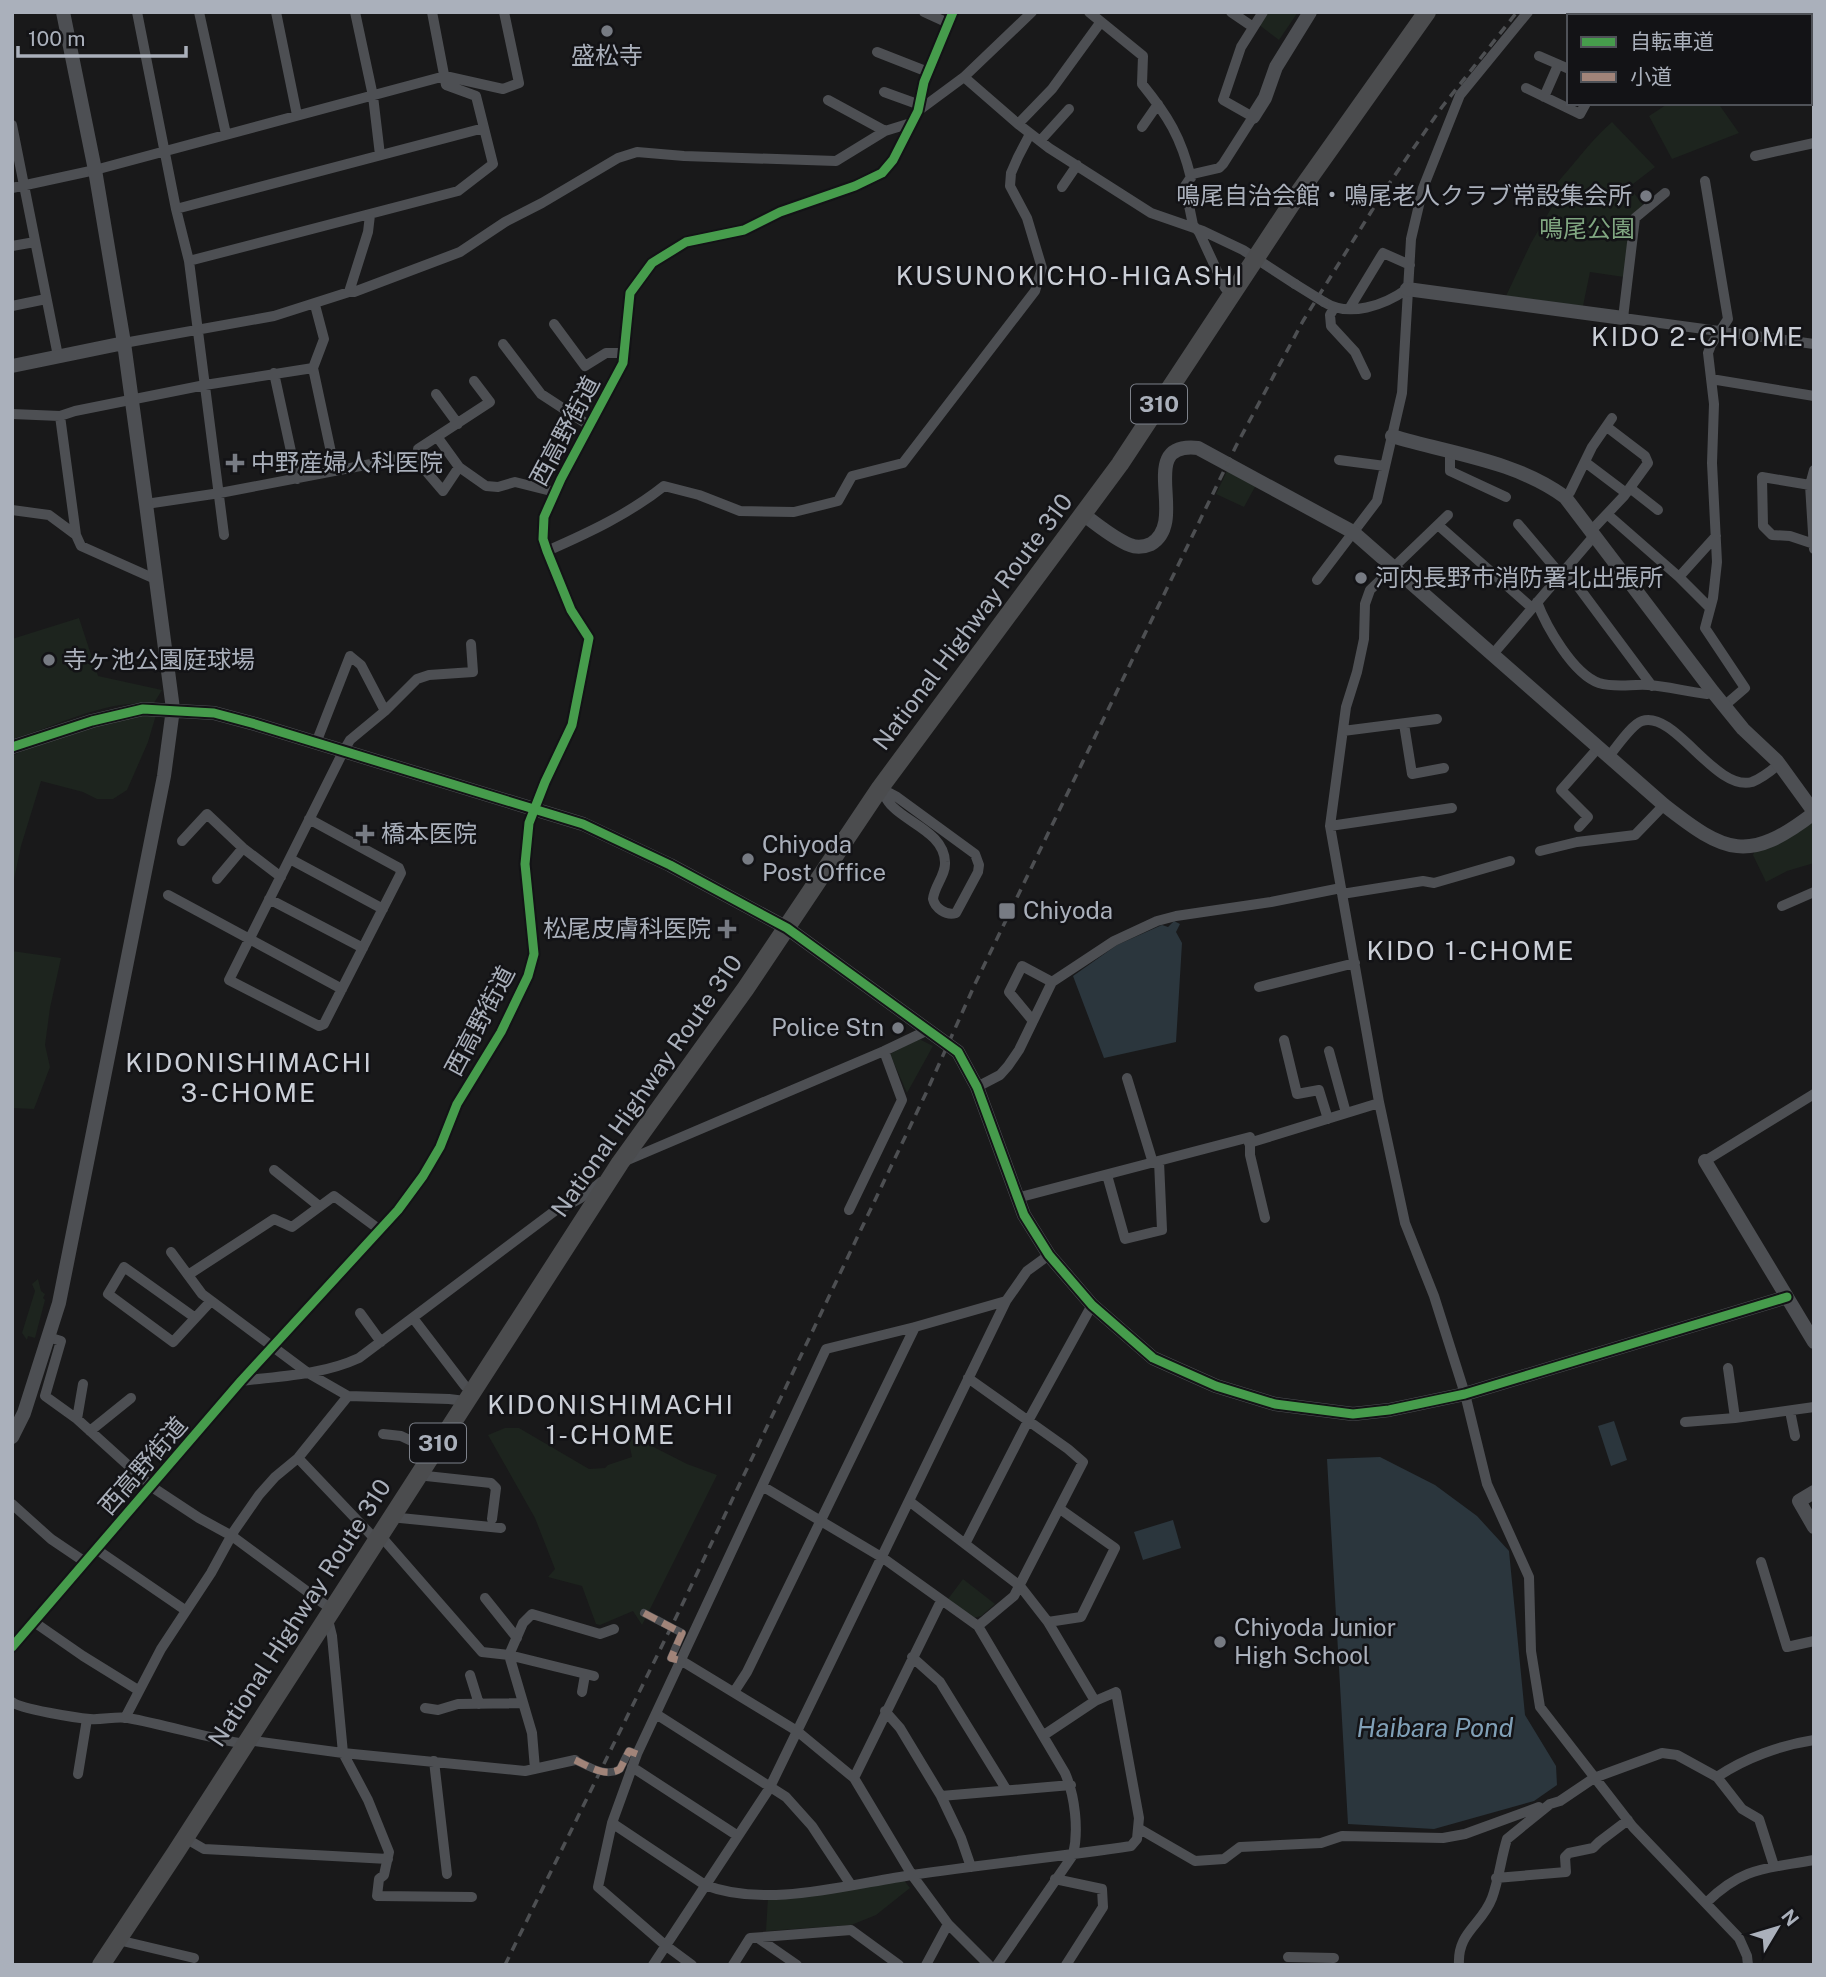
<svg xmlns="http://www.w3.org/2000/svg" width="1826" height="1977" viewBox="0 0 1826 1977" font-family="'Public Sans','Noto Sans JP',sans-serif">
	<rect width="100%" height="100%" fill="#19191a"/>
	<!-- green -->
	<path fill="#1d241e" d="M1265 12H1298L1279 40 1258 24Z
		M1669 103H1718L1739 133 1672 159 1649 116Z
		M1612 122 1655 167 1629 187 1644 206 1632 218 1624 277 1590 272 1583 306 1506 296 1531 243 1563 188 1557 183C1575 163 1592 139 1612 122Z
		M1228 469 1256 485 1244 507 1216 494Z
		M79 618 98 676 162 690 154 703C100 701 63 724 12 739V639Z
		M156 715 148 742 127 790 113 799H97L83 792 41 781 21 846 12 889V756C54 736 110 716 156 715Z
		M1814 815V863L1787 871 1766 882 1753 855 1757 847Z
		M12 951 61 958 50 1008 45 1045 50 1067 34 1109 12 1108Z
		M919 1039 933 1046 907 1093 890 1054Z
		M38 1279 41 1291 45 1294 43 1298 45 1300 35 1338 28 1336 27 1340 22 1333 35 1291 32 1284Z
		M505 1428H519L589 1469 605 1468 608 1465 632 1457 628 1438 632 1436 687 1464 717 1475 642 1625 633 1611 600 1625 596 1624 582 1586 548 1577 555 1569 535 1518 488 1435Z
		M963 1579 995 1604 981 1616 973 1618 948 1599Z
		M903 1879 910 1888 876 1915 851 1925 766 1931 768 1897Z"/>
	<!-- water -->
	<path fill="#2b363d" d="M1174 921 1180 924 1176 932 1182 943 1176 1042 1104 1058 1073 976 1117 945 1162 925 1168 927Z
		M1614 1421 1627 1460 1611 1466 1598 1426Z
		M1380 1457 1435 1485 1477 1516 1509 1551 1525 1715 1556 1766 1557 1785 1534 1801 1434 1829 1348 1824 1327 1459Z
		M1173 1520 1181 1548 1143 1560 1134 1532Z"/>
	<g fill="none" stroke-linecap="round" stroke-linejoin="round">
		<!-- minor -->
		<path stroke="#4d4f53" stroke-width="10" d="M137 12 176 209 189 261 224 535
			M199 12 226 134
			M276 12 297 115
			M355 12 373 96 380 155
			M924 12 948 23
			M1089 12 1143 56 1142 84C1168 116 1181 137 1191 178
			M1231 12 1253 27
			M1630 12 1631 16
			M1774 12V16
			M1584 16 1586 12
			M877 52 928 72
			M1539 56 1569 69
			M964 77 1018 124 1049 148 1151 213 1203 231 1243 250 1295 284
			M1810 84 1814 89
			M1526 88 1580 114 1586 103
			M884 92 920 105
			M1544 97 1558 65
			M828 100 885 131
			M918 111 964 77 1032 12
			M1018 124 1052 89 1100 23
			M12 125 58 356
			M1142 127 1158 104
			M1040 141 1069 109
			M1755 156 1814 143
			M1705 181 1728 319 1711 345 1708 353 1714 404 1712 463 1717 562 1713 598 1705 628 1745 688 1724 706
			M1062 187 1077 165
			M12 188 95 170 445 76 503 89 519 83 504 12
			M1665 193 1635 218 1623 318 1814 344
			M176 209 484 128
			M12 246 35 242
			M189 261 458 191 493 164 476 96 446 85 432 12
			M349 292 368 232 370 215
			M1234 293 1225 288 1199 232 1193 225 1185 186 1193 174 1219 168 1223 164 1253 117 1223 100 1241 47 1263 12
			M1324 302C1349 318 1385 305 1407 289
			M315 305 324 339 313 368 335 471
			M12 306 46 299
			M1334 308 1330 315 1331 326 1355 352 1366 375
			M1349 309 1383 253 1410 265
			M554 324 585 366 606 353H623
			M124 343 274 316 349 292H354L460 252 505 222 542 203 618 158 637 152 684 156 836 161 885 131 911 123
			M503 344 541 394 590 426
			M274 373 297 479
			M1711 379 1814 396
			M436 394 458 424
			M12 414 60 416 75 411 205 385 313 368
			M60 416 76 535
			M438 438 459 467 486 486 498 487 515 482 555 492
			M1450 451V471L1506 497
			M1339 460 1385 466
			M1585 462 1626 493
			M459 467 443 491 419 463 418 449 490 402 474 381
			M1814 470 1810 485 1814 549
			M1810 485 1762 477 1763 526 1772 535 1790 536 1814 544
			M1630 488 1658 510
			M1565 497 1570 492 1592 447 1612 418
			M146 504 220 493 397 459
			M12 510 49 515 76 535 81 546 155 579
			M1607 514 1679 577 1709 607
			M1448 515 1370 590 1365 604 1364 639 1357 672 1346 707 1330 826 1379 1102 1405 1223 1434 1296 1465 1394 1487 1484 1529 1577 1531 1651 1540 1707 1633 1827 1739 1938 1747 1956 1748 1965
			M1518 524 1561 575
			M1438 525 1532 608
			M1590 532 1624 496 1648 463 1645 456 1607 427
			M547 551C588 533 629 514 664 486L699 495 740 511 794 512 838 501 852 476 903 463 1035 291 1042 268 1027 218 1010 186 1011 173 1018 157 1030 134
			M1565 569 1652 686
			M1679 577 1716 536
			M1317 580 1377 501 1402 393 1411 239 1423 188 1460 95 1528 12
			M1537 602C1546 626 1573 674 1599 683 1615 688 1631 684 1648 685 1667 686 1687 692 1707 694L1713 692
			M1493 654 1594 536
			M1404 724 1412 774 1444 768
			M1343 731 1437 719
			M316 743 350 656 361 665 385 711
			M1609 756C1616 748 1632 724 1642 721 1675 710 1715 792 1752 782 1762 778 1771 771 1779 764
			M880 788 897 797 975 854 979 865 978 872 956 913C946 916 935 908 933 899 934 886 946 875 945 862 944 834 910 824 893 807 887 802 884 794 880 788Z
			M309 819 399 868 401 873 324 1024 319 1026 229 980 343 752 350 740 385 711 417 679 429 675 473 672 471 644
			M1330 826 1452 808
			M1579 827 1588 817 1561 790 1598 748
			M182 841 207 814 243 848 281 877
			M1540 851 1577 842 1635 835 1664 805
			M290 859 383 909
			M217 879 243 848
			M1342 894 1423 881 1434 883 1510 861
			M168 895 342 989
			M269 899 363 948
			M1782 906 1814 892
			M1259 987 1355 963
			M1033 1021 1009 992 1022 966 1052 982
			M1284 1040 1297 1094 1319 1090 1328 1119
			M1329 1051 1346 1113
			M1127 1078 1153 1163
			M977 1087 1000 1075 1008 1066 1019 1050 1052 982 1114 941 1157 921 1176 916 1271 902 1341 888
			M1249 1143 1379 1103
			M1705 1161 1814 1094
			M623 1162 884 1051 926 1031
			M274 1170 319 1206
			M1107 1175 1125 1239 1162 1230 1159 1161
			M1017 1198 1250 1137V1155L1265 1218
			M849 1210 902 1100 884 1051
			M171 1252 202 1294 308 1373 348 1396 449 1399 465 1401
			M188 1275 274 1219 292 1227 334 1196 380 1230
			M360 1313 381 1342
			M194 1317 124 1267 108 1294 173 1342 211 1301
			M413 1318 465 1386 472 1391
			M48 1337 61 1341 45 1396 77 1419 152 1487 199 1518 232 1536 331 1609
			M1728 1368 1735 1418
			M968 1378 1068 1449 1083 1462 1014 1596 978 1626
			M241 1381C281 1376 322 1375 359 1358L556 1210C573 1204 587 1195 601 1182
			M1790 1411 1795 1436
			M77 1419 83 1384
			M1685 1422 1735 1418 1814 1407
			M90 1431 131 1398
			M383 1434 401 1436 433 1451
			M298 1458 376 1540
			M417 1475 491 1483 496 1488 492 1519
			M762 1486 883 1558 978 1626 1065 1773C1075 1796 1079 1830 1073 1855L997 1965
			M909 1501 1020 1586 1048 1622 1095 1701
			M12 1504 51 1539 85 1562
			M390 1517 501 1528
			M379 1534 482 1652 509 1655 594 1676
			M965 1544 1028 1421 1092 1305
			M96 1549 185 1610
			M1761 1562 1787 1647 1814 1641
			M485 1598 517 1638
			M327 1616 332 1636 343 1753 368 1800 389 1852 384 1875 379 1879 377 1896 472 1897
			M34 1622 83 1656 138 1690
			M1048 1622 1081 1617 1115 1548 1060 1509
			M12 1647 241 1381 398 1210 423 1176 440 1147 457 1104 501 1032 528 976 534 954 525 864 529 823 545 782 572 725 589 638 571 610 547 551 543 539 544 517 561 479 623 363 630 293 652 263 686 242 744 230 780 212 855 186 882 173 893 160 918 111 924 82 953 12
			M912 1657 940 1682 1006 1789
			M682 1661 797 1731 854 1778 912 1875 948 1924 989 1965
			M470 1675 479 1704
			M582 1692 585 1675
			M734 1692 747 1672 915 1327
			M12 1702C20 1709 77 1718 90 1719 103 1720 116 1716 128 1718 165 1725 202 1736 239 1743L246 1741
			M425 1708 438 1710 458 1704 523 1703
			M885 1711 900 1728 941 1796 1071 1785
			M656 1714 786 1797 812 1826 851 1885
			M125 1718 161 1649 211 1573 234 1531 259 1495 275 1477 298 1458 348 1396
			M247 1740 343 1753 525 1771 575 1760
			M434 1761 447 1874
			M632 1767 738 1836
			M535 1769 532 1733 509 1655 523 1623 532 1614 600 1634 614 1629
			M78 1774 87 1719
			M1717 1777C1745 1758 1781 1745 1814 1740
			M854 1778 941 1601
			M941 1796 961 1838 971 1867
			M612 1823 705 1885C766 1909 850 1884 912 1875 985 1864 1058 1857 1131 1846L1137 1839 1139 1818 1116 1692 1095 1701 1044 1735
			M1138 1828 1195 1861 1224 1859 1240 1847 1321 1843 1342 1836 1443 1838 1465 1834 1539 1807
			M185 1838 204 1849 388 1859
			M1496 1878 1566 1872 1565 1857 1569 1853 1593 1848 1599 1842 1628 1820
			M1055 1879 1102 1889 1103 1907 1066 1965
			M1707 1902C1744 1866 1766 1869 1814 1860
			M758 1938 797 1965
			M118 1940 194 1958
			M1288 1957 1334 1958
			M653 1965 769 1789 1006 1301 1027 1271 1049 1255
			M692 1965 665 1945 598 1887 612 1823 637 1754 826 1349 915 1327 1006 1301
			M733 1965 750 1938 851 1930 899 1965
			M926 1965 948 1924
			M1459 1965C1457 1932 1482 1925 1492 1898 1499 1879 1501 1858 1507 1839L1550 1804 1560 1801 1594 1778 1662 1753 1677 1755 1717 1777 1742 1809 1759 1819 1774 1866"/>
		<!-- tertiary -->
		<path stroke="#4d4f53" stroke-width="14" d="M1253 117 1265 98 1276 67 1310 12
			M1407 289 1623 318
			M12 366 124 343
			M1392 436C1451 454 1514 460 1565 497L1713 692 1743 729 1777 761 1814 812
			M1084 515C1098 525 1114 539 1130 545 1137 548 1144 547 1151 544 1190 521 1134 441 1198 448L1353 532 1664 805C1725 853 1748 864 1814 813
			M12 747 92 721 143 709 214 713 255 724 583 824 670 865 787 928 958 1052 977 1087 1024 1215 1049 1255 1092 1305 1153 1358 1216 1386 1275 1404 1353 1414 1389 1410 1465 1394 1787 1297
			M1705 1161 1814 1342
			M12 1437 24 1413 59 1303 164 776 173 709 146 504 124 343 95 170 63 12
			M1814 1492 1799 1501 1814 1527"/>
		<!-- trunk -->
		<path stroke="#4b4c4e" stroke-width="18" d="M101 1965 176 1852 620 1163 746 988 880 788 1120 464 1300 191 1427 12"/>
		<!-- rail -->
		<path stroke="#4d4f52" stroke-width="3.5" stroke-dasharray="9 7" stroke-linecap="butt" d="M505 1965 682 1605 927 1091 975 984 1236 446 1303 321 1386 188 1442 107 1517 12"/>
		<!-- pedestrian-bridge -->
		<path stroke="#4d4f53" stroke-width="8" d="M644 1613 682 1633 671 1658 682 1661
			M575 1760C588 1766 606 1778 620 1769L629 1751 637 1754"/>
		<!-- minor-bridge -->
		<path stroke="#4d4f53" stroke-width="10" d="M1295 284 1324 302"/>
		<!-- quiet -->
		<path stroke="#a18479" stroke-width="7" stroke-dasharray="14 7" stroke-linecap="butt" d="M644 1613 682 1633 671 1658 682 1661
			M575 1760C588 1766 606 1778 620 1769L629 1751 637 1754"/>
		<defs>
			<path id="cycleway" d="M12 747 92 721 143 709 214 713 255 724 583 824 670 865 787 928 958 1052 977 1087 1024 1215 1049 1255 1092 1305 1153 1358 1216 1386 1275 1404 1353 1414 1389 1410 1465 1394 1787 1297
				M12 1647 241 1381 398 1210 423 1176 440 1147 457 1104 501 1032 528 976 534 954 525 864 529 823 545 782 572 725 589 638 571 610 547 551 543 539 544 517 561 479 623 363 630 293 652 263 686 242 744 230 780 212 855 186 882 173 893 160 918 111 924 82 953 12"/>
		</defs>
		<!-- cycleway casing -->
		<use href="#cycleway" stroke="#131316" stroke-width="13"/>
		<!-- cycleway -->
		<use href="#cycleway" stroke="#469c4c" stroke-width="9"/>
	</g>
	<!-- markers -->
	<g fill="#777b83" stroke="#131316" stroke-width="2.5">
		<circle cx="607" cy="31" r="7"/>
		<circle cx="1646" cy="196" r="7"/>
		<path d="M231.5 452.5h7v7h7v7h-7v7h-7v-7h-7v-7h7z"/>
		<circle cx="1361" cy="578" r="7"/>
		<circle cx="49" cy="660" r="7"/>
		<path d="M361.5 823.5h7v7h7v7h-7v7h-7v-7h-7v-7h7z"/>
		<circle cx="748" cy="859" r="7"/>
		<rect x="998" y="902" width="18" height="18" rx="3.5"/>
		<path d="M723.5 918.5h7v7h7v7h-7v7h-7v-7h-7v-7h7z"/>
		<circle cx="898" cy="1028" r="7"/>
		<circle cx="1220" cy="1642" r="7"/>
	</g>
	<g text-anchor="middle" stroke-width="5" stroke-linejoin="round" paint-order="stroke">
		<!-- shield labels -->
		<g fill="#131316" stroke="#7d818a" stroke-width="2">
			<rect x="1131" y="384.5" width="56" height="39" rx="5"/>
			<rect x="410" y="1423.5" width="56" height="39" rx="5"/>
		</g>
		<g font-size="23" font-weight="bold" fill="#aab0bb">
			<text x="1159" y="412">310</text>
			<text x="438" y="1451">310</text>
		</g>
		<!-- poi labels -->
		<g font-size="24" fill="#aab0bb" stroke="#131316" text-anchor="start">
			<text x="607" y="64" text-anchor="middle">盛松寺</text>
			<text x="1632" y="204" text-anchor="end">鳴尾自治会館・鳴尾老人クラブ常設集会所</text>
			<text x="251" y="471">中野産婦人科医院</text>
			<text x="1375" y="586">河内長野市消防署北出張所</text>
			<text x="63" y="668">寺ヶ池公園庭球場</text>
			<text x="381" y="842">橋本医院</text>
			<text x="762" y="853">Chiyoda<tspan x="762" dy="28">Post Office</tspan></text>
			<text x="1023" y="919">Chiyoda</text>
			<text x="711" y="937" text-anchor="end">松尾皮膚科医院</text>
			<text x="884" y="1036" text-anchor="end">Police Stn</text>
			<text x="1234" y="1636">Chiyoda Junior<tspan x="1234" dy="28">High School</tspan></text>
		</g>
		<!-- park labels -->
		<g font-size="24" fill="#80a781" stroke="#131316">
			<text x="1587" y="237">鳴尾公園</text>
		</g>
		<!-- street labels -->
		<g font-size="24" fill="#aab0bb" stroke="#131316">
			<text transform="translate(565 431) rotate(-62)" y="8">西高野街道</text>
			<text transform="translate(973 622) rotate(-53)" y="8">National Highway Route 310</text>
			<text transform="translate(480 1021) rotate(-62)" y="8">西高野街道</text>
			<text transform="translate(647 1086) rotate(-55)" y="8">National Highway Route 310</text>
			<text transform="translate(143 1466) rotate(-49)" y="8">西高野街道</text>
			<text transform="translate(300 1613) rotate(-57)" y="8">National Highway Route 310</text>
		</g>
		<!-- neighbourhood labels -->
		<g font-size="26" letter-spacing="2" fill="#cbcfd7" stroke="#131316">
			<text x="1070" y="285">KUSUNOKICHO-HIGASHI</text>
			<text x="1698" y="346">KIDO 2-CHOME</text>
			<text x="1471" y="960">KIDO 1-CHOME</text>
			<text x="249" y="1072">KIDONISHIMACHI<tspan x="249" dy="30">3-CHOME</tspan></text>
			<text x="611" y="1414">KIDONISHIMACHI<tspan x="611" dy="30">1-CHOME</tspan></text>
		</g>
		<!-- water labels -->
		<g font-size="26" font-style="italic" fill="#80a0b7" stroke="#131316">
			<text x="1435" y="1737">Haibara Pond</text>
		</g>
	</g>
	<!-- border -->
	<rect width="1826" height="1977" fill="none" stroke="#aab0bb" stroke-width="28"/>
	<!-- legend -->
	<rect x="1567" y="14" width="245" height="91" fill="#131316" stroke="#4f5258" stroke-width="2"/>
	<rect x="1581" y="37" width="35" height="10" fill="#469c4c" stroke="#4f5258" stroke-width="2"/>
	<text x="1630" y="49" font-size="21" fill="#aab0bb">自転車道</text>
	<rect x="1581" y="72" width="35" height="10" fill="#a18479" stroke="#4f5258" stroke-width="2"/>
	<text x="1630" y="84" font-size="21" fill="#aab0bb">小道</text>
	<!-- north arrow -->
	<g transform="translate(1777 1928) rotate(52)" stroke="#131316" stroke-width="5" paint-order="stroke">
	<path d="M0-5L12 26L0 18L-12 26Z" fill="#aab0bb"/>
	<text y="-10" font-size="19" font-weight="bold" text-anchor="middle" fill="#aab0bb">N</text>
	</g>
	<!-- scale -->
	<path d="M18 46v10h168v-10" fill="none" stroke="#aab0bb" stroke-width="3.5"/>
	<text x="28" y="46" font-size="21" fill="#aab0bb" stroke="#131316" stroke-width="5" paint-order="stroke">100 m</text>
</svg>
